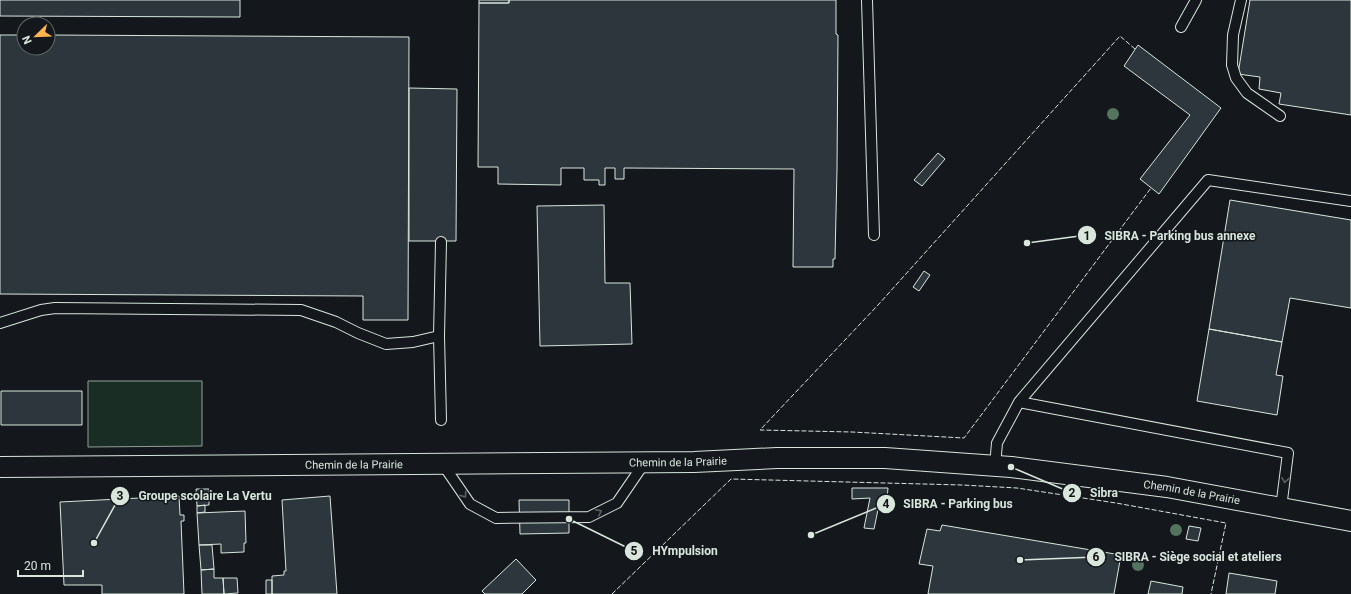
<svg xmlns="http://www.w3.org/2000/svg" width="1351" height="594" viewBox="0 0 1351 594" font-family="Roboto,sans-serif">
	<rect width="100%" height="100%" fill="#14181c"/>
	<!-- green -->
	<path fill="#1a2d24" stroke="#939e99" d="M88 381H202V446L88 447Z"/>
	<!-- building -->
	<path fill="#2c363c" stroke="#d8e6dc" d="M0 0H240V17L0 16Z
		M479 0H509V3H479Z
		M509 0H836V34L838 35 837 169 835 259H833V267H793L794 169 624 168V179H615V168H605V185H599V180H584V168H561V185L498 184V167H478L479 3H509Z
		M1250 0H1351V115L1279 104 1281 93 1259 89 1260 77 1238 74Z
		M0 35H24V48H48V35L409 37 408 320H363V296L0 294Z
		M1138 45 1221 108 1159 194 1140 179 1190 115 1124 66Z
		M409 88 457 89 456 241H409Z
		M938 153 945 159 922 186 914 180Z
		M1230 200 1351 220V308L1290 298 1282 342 1209 329Z
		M604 205 605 283H630L632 344 540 346 537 206Z
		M924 271 930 275 919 291 913 287Z
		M1209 329 1282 342 1276 375 1283 376 1277 415 1197 401Z
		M1 391H82V425H1Z
		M852 488H888L887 499 880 500 874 529 864 528 870 498 852 499Z
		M196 489H209V505L197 506Z
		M179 496 180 515H184V521H181L184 594H102V585H64L60 502Z
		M330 496 337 594H272V576L284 575V571H286L282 500Z
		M519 500H569V533L520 534Z
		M205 505V512L197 513V506Z
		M245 511 246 543H244V552L221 553V544L199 545 197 513Z
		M942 525 1121 555 1114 594H928L933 566 919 564 927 529 940 531Z
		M1189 526 1201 528 1198 541 1186 539Z
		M199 545H212L214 569 201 570Z
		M516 559 536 580 522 594H485L482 591Z
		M214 569V578H223L224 594H202L201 570Z
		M1229 573 1277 581 1275 594H1226Z
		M223 578H237L238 593 224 594Z
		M266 580H272V594H266Z
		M1151 581 1183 587 1182 594H1148Z"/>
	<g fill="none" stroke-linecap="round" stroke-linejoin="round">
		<defs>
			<path id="lane" d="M867 0 874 235
				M1241 0 1233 35 1232 65 1236 78 1247 93 1280 116
				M1181 27 1196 0
				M0 323 41 310 55 308 301 310 336 322 358 333 386 344 413 342 439 336 441 242
				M439 336 441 420
				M1019 402 1288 453 1281 508
				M442 463 470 504 496 518 589 517 617 503 645 462
				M995 466 997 443 1019 402 1208 180 1351 201"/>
			<g id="street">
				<path id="s1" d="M0 467 694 462 777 458H885L1011 467 1167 487 1351 521"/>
			</g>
		</defs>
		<!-- lane casing -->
		<use href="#lane" stroke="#d8e6dc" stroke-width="12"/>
		<!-- street casing -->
		<use href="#street" stroke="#d8e6dc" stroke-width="22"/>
		<!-- lane -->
		<use href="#lane" stroke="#14181c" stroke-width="10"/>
		<!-- street -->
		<use href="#street" stroke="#14181c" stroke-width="20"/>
		<!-- fence -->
		<path stroke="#d8e6dc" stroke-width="1" stroke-dasharray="5 2" stroke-linecap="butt" d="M1135 49 1120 36 878 305 760 430 852 432 964 438 1151 188
			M612 594 731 479 962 485 1017 488 1116 503 1226 523 1211 594"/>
	</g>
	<!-- trees -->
	<g fill="#55745f">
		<circle cx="1113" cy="114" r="6"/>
		<circle cx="1176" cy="530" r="6"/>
		<circle cx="1138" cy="565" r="6"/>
	</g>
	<!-- one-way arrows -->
	<defs><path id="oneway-chevron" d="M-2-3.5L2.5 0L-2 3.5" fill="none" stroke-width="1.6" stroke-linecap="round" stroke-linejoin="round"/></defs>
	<g stroke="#59605f">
		<use href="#oneway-chevron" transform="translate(1285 480) rotate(97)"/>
		<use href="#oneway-chevron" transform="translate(464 495) rotate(55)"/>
		<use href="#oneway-chevron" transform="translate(599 512) rotate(-26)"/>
	</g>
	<g text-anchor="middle" stroke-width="3" stroke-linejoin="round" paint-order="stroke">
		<!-- street labels -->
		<g font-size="11" fill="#d8e6dc" stroke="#14181c">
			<text dy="4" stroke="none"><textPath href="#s1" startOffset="678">Chemin de la Prairie</textPath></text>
			<text dy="4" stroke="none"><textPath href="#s1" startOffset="354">Chemin de la Prairie</textPath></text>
			<text dy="4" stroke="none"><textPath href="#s1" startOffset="1194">Chemin de la Prairie</textPath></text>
		</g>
	</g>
	<!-- callouts -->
	<path fill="none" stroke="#d8e6dc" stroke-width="1.5" d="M1027 243L1087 235M1011 467L1072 493M94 543L120 496M811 535L886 504M569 519L634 551M1020 560L1096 557"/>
	<g fill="#d8e6dc" stroke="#14181c" stroke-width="1.5">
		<circle cx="1027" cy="243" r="4"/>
		<circle cx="1011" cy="467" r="4"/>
		<circle cx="94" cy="543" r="4"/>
		<circle cx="811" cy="535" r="4"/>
		<circle cx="569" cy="519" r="4"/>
		<circle cx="1020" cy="560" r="4"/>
		<circle cx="1087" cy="235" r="10"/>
		<circle cx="1072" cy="493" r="10"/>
		<circle cx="120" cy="496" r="10"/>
		<circle cx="886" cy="504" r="10"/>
		<circle cx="634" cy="551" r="10"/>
		<circle cx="1096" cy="557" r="10"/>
	</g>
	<g font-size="12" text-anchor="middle" font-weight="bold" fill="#111">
		<text x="1087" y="240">1</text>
		<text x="1072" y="497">2</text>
		<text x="120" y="500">3</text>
		<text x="886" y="508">4</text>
		<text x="634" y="555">5</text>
		<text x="1096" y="561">6</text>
	</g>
	<g font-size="12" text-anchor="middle" font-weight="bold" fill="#d8e6dc" stroke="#14181c" stroke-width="3" stroke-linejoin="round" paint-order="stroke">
		<text x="1180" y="240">SIBRA - Parking bus annexe</text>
		<text x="1104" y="497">Sibra</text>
		<text x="205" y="500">Groupe scolaire La Vertu</text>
		<text x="958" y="508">SIBRA - Parking bus</text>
		<text x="685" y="555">HYmpulsion</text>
		<text x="1198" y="561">SIBRA - Siège social et ateliers</text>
	</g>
	<!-- north arrow -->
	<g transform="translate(36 36) rotate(247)"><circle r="19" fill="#14181c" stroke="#626a69"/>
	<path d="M0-3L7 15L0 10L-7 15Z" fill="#ffb74d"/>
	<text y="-6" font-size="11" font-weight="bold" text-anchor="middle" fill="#d8e6dc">N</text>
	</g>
	<!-- scale -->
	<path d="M18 570v6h65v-6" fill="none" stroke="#d8e6dc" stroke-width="2"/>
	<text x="24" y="570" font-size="12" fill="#d8e6dc" stroke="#14181c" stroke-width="3" paint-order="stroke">20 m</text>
</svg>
